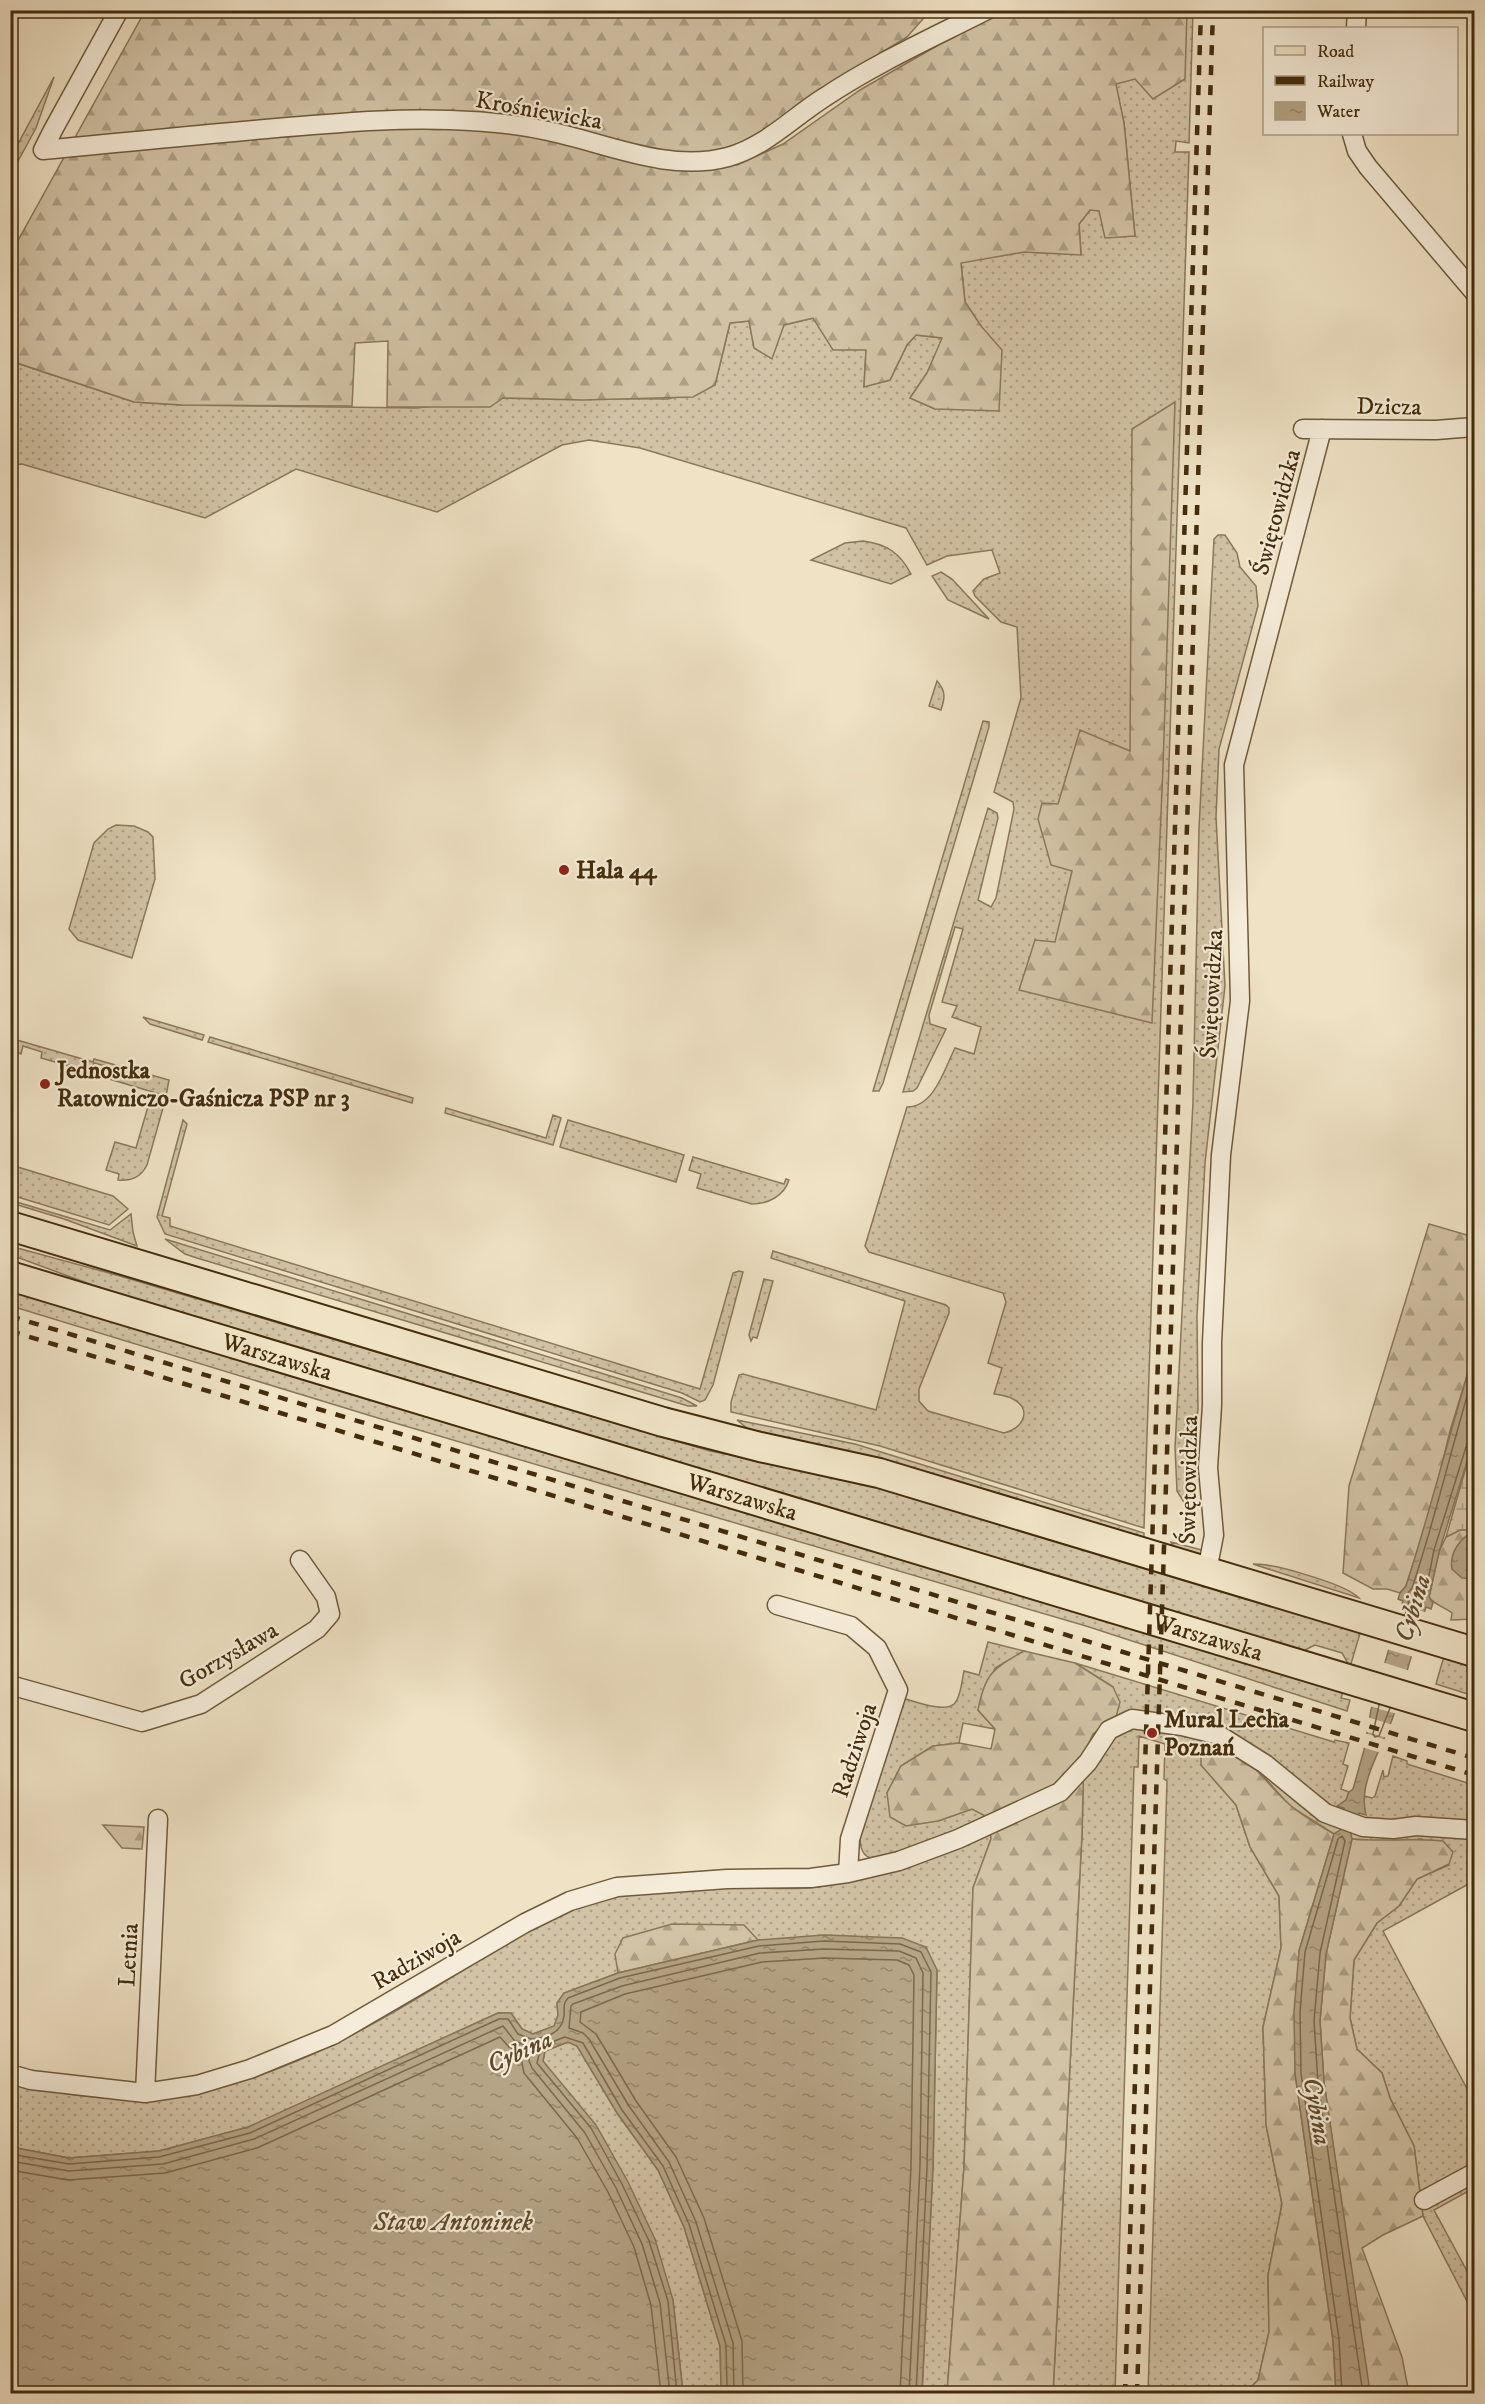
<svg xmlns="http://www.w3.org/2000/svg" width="1485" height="2404" viewBox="0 0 1485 2404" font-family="'IM FELL DW Pica',serif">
	<defs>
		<pattern id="grass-dots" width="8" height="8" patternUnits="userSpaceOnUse" patternTransform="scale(1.5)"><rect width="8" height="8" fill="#d2c3a6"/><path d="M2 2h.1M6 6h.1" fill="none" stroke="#ac9f86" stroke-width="1.8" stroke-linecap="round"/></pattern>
		<pattern id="forest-firs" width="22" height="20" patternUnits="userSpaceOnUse" patternTransform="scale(1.5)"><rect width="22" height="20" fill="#d2c3a6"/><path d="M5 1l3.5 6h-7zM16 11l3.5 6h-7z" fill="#ac9f86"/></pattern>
		<pattern id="wetland-marsh" width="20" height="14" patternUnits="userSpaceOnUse" patternTransform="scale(1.5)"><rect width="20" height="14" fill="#d2c3a6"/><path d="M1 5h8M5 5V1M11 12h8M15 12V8" fill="none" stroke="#ac9f86"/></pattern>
		<pattern id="water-ripples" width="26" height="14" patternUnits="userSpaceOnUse" patternTransform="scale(1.5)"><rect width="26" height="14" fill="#b5a486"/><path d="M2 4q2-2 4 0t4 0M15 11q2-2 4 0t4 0" fill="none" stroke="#95866c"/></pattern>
	</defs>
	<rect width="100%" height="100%" fill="#efe2c5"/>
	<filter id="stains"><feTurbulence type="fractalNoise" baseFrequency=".00333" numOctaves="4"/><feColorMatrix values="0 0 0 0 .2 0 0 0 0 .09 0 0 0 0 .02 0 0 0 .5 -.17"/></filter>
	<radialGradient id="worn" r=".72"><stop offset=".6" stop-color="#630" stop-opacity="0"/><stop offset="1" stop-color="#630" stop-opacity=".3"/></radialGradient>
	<!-- grass -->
	<path fill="url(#grass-dots)" stroke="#8b7859" stroke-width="1.5" d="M1165 11H1193L1189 143 1176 141 1175 152H1189L1144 1528 880 1446 731 1412V1402L739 1375 743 1374 876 1410 905 1301 771 1258 773 1251 946 1305 949 1308V1313L919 1389V1401L928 1411 1004 1433C1021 1430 1034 1410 1013 1399 1008 1396 1000 1395 994 1394L1002 1368 988 1363 1006 1302 1003 1293 869 1252 865 1246 907 1107C934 1107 944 1070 955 1048L974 1054 981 1027 952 1017 957 1006 942 1002 963 929 955 927 929 1015 930 1024 946 1029 917 1088 913 1091 903 1092 988 808 997 813 998 818 978 900 991 907 996 898 1014 809 1013 802 994 792 1021 698 1017 627 1001 622 975 596 973 591 984 579 1000 573 992 550 947 556 927 565 906 528 640 448 589 440 562 445 437 512 296 469 205 518 22 464 11 465 10 356 17 363 134 402 182 405 417 408 503 398 668 399 715 385 730 323 749 321 754 347 784 325 814 318 866 350 864 386 890 380 907 345 916 335 943 338 927 373 910 398 935 409 981 326 965 302 961 262 1024 252 1081 254 1079 224 1090 210H1099L1135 236 1124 123 1110 61Z
		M54 77 36 128 11 174V157Z
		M1218 535H1225L1237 553 1240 567 1256 586 1258 606 1219 749 1216 817 1225 986 1205 1163 1197 1316 1198 1410 1195 1431 1187 1454 1191 1502 1185 1504 1177 1491 1175 1448 1193 1102 1199 828 1214 539Z
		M863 541C887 544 900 553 911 574L891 584 811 560 845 543Z
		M941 572 952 579 989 619 948 600 932 576Z
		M937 681C946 691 945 698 941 710L929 706Z
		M983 721 989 722V727L883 1083 879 1091H873Z
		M116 825 134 826 148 832 153 837 155 879 132 958 78 940 69 929 94 843 108 829Z
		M143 1017 204 1035 202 1040 150 1024Z
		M210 1037 413 1098 412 1103 208 1042Z
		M10 1038 93 1062 94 1059 169 1080 166 1096 106 1078 109 1067 94 1063 90 1072 41 1058 42 1052 23 1046 21 1054 11 1050Z
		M149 1103 163 1108 147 1165C141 1177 132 1181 118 1180L119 1174 106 1170 115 1142 136 1148Z
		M446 1108 546 1138 553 1115 561 1118 553 1145 445 1113Z
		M183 1120 187 1124 162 1216 170 1218V1226L700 1389 733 1273 739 1271 743 1272 713 1385 705 1400 700 1402 682 1393 165 1234 157 1217Z
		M568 1120 684 1155 676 1182 560 1147Z
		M693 1157 784 1184 786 1179 789 1180C784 1196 768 1204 752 1204L697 1188 701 1174 689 1170Z
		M11 1165 113 1196 128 1209 109 1225 11 1195Z
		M10 1200 110 1230 131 1214 133 1232 137 1246 64 1219 11 1203Z
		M165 1239 682 1398 697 1406H688L197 1258 185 1254Z
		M10 1246 120 1276 710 1451 865 1480 1361 1630 1350 1667 1342 1653 1315 1645 1299 1653 117 1294 11 1255Z
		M764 1279 773 1281 757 1338 753 1337 751 1341 749 1335Z
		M10 1288 1344 1688 1341 1698 1350 1700 1347 1711 1086 1626 378 1418 11 1306Z
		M737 1420 855 1444 1144 1533V1538L989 1492 753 1433Z
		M1171 1542 1202 1550V1553L1198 1554 1172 1546Z
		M1253 1564C1272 1563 1346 1584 1359 1598Z
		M988 1642 1024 1651 995 1668 978 1710 995 1729 963 1723 959 1743 933 1746 901 1766 887 1793 938 1821 972 1809 989 1817 991 1839 973 1888 964 2167 947 2393H922L933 2167 937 1970 758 1940 618 1973 564 1993 557 2003 558 2015 555 2026 533 2034 522 2029 511 2013H498L249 2127 159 2151 69 2158 11 2147 10 2084C55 2092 101 2101 147 2099 251 2093 349 2040 436 1987 484 1958 537 1921 590 1903 612 1896 636 1894 660 1892 683 1891 707 1888 731 1888 756 1887 782 1890 807 1888 840 1885 872 1877 904 1868L899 1856C879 1858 860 1866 860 1837L902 1698C914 1701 944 1713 954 1704 961 1697 962 1680 964 1671L979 1675Z
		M1444 1656 1474 1662V1696L1436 1684Z
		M1075 1663 1334 1742 1335 1740 1349 1743 1343 1764 1348 1766 1341 1789 1349 1792 1346 1800 1338 1806 1344 1808 1362 1804 1364 1796 1372 1798 1375 1796 1383 1770 1384 1777 1388 1776 1393 1756 1407 1761V1764L1474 1785V1881L1383 1931 1474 2102V2188L1434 2210 1474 2284V2315L1423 2216 1414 2146 1390 2098 1382 2073 1357 2049 1350 2018 1354 1960 1377 1923 1399 1906 1417 1879 1449 1865 1422 1839 1382 1842 1352 1839 1350 1833 1340 1831 1334 1834 1290 1806 1257 1769 1201 1765 1236 1805 1250 1847 1279 1896 1281 1948 1263 2027 1266 2125 1282 2204 1268 2275 1269 2332 1258 2380 1245 2393H1148L1167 1781 1164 1779 1165 1744 1139 1736 1138 1767H1134L1115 2393 1053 2394 1082 1834 1084 1754 1093 1734 1116 1717 1113 1687Z
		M568 2042 577 2046 617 2113 658 2170 684 2227 720 2346 721 2387 719 2393H683L673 2300 543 2061 545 2051Z"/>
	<!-- forest -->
	<path fill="url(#forest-firs)" stroke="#8b7859" stroke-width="1.5" d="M145 11H930L907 37 831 84 763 131 738 144 737 165 783 144 860 90 954 36 1005 11H1187L1185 79 1153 99 1135 79 1116 84 1124 123 1135 236 1105 238 1099 211 1090 210 1079 224 1081 255 1024 252 961 263 965 302 981 326 1002 350 999 411 935 409 910 398 927 373 942 338 916 335 907 345 890 380 864 387 866 350H833L813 318 784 325 772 359 754 348 749 321 730 323 715 385 693 397 583 400 503 398 490 407H387L388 341 355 343 352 406 182 405 134 402 17 363 11 356 10 255Z
		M1175 402 1163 767 1152 1023 1019 990 1035 940 1055 942 1072 871 1051 865 1038 819 1042 803 1058 804 1080 730 1130 751 1132 429Z
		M1429 1224 1474 1237V1353L1450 1431 1432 1505 1406 1586 1400 1593 1387 1589H1373L1343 1573 1349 1486Z
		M1460 1530H1474V1619L1451 1620 1452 1613C1445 1607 1434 1605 1429 1597L1439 1552 1446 1537Z
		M1024 1651 1075 1663 1113 1687 1120 1702 1116 1717 1093 1734 1084 1754 1082 1834 1053 2393H947L964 2167 973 1888 991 1839 989 1818 972 1809 938 1821 906 1826 890 1817 887 1793 901 1766 933 1746 959 1743 991 1749 995 1729 978 1710C985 1673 993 1669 1024 1651Z
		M1209 1743C1249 1750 1262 1781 1290 1805 1302 1816 1319 1825 1334 1834L1299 1951 1295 2073 1333 2340 1336 2393H1245L1258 2380 1269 2332 1268 2275 1282 2204 1266 2125 1263 2027 1281 1948 1279 1896 1250 1847 1236 1805 1201 1765V1750Z
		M103 1825 144 1827 142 1849 122 1848Z
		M1352 1839C1382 1842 1412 1838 1443 1841L1453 1852 1449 1864 1417 1879 1399 1906 1377 1923 1354 1960 1350 2018 1357 2049 1382 2073 1390 2098 1414 2146 1423 2216 1383 2235 1362 2248 1402 2357 1409 2393H1369L1324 2082 1320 2021 1326 1954Z
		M672 1924 744 1925 758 1940 618 1973 615 1954 623 1938Z"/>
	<!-- wetland -->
	<path fill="url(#wetland-marsh)" stroke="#8b7859" stroke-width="1.5" d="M1474 1439V1530H1460L1446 1537Z"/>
	<!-- water -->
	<path fill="url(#water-ripples)" stroke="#887455" stroke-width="1.5" d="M1474 1353V1439L1439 1552 1429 1597 1433 1603 1431 1609 1426 1607C1415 1643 1405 1679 1394 1714 1384 1746 1357 1782 1366 1815L1359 1813C1353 1819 1349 1831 1352 1839L1326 1954 1320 2021 1324 2082 1369 2385V2393H1336L1333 2340 1295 2073 1294 2012 1299 1951 1334 1834 1340 1830 1345 1813 1344 1808 1337 1806 1346 1800 1349 1792 1353 1789 1364 1750 1371 1710 1403 1601 1398 1599 1400 1593 1406 1586C1431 1509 1450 1430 1474 1353Z
		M1474 1532V1579L1462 1578 1452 1569C1449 1554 1460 1537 1474 1532Z
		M824 1935 902 1938 926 1947 937 1970 933 2167 922 2393H719L721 2387 720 2346 684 2227 658 2170 617 2113 577 2046 568 2042 545 2051 543 2061 596 2125 628 2182 655 2239 673 2300 683 2393H11V2147L69 2158 159 2151 248 2127 498 2013H511L522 2029 533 2034 554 2026 558 2015 557 2003 564 1993 618 1973 758 1940Z"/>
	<!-- pier -->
	<path fill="#efe2c5" d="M1399 1604 1428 1613 1414 1657 1386 1649Z
		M1382 1662 1410 1671 1397 1714 1369 1706Z
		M1367 1717 1393 1725 1387 1738 1364 1731Z
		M1364 1733 1387 1740 1381 1753 1362 1747Z"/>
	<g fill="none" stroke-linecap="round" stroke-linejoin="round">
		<!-- shore -->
		<path stroke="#7c6849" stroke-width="1.5" d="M1405 1615 1409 1602 1407 1594 1412 1588C1436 1517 1452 1444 1474 1373
			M1417 1618 1424 1601 1434 1550 1466 1447 1469 1443 1474 1442
			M1379 1705 1373 1734 1375 1737 1379 1736 1390 1708
			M10 2154 69 2164 159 2157 250 2133 499 2019H508L518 2034 531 2039C546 2038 562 2033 564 2016 565 2008 562 2005 568 1998L620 1978 759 1946 824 1941 900 1944 921 1952 931 1972 927 2167 916 2394
			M10 2161 69 2171 163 2164 254 2139 503 2026 514 2040 531 2048 529 2061 532 2068 585 2133 616 2188 642 2244 660 2303 670 2394
			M10 2170 68 2180 165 2173 257 2148 500 2037 509 2047 520 2053 524 2073 577 2138 608 2192 634 2247 651 2305 661 2394
			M677 2394 668 2301 649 2241 622 2184 591 2128 537 2063 541 2046 565 2037 583 2043 622 2110 663 2166 689 2224 726 2345 727 2387 726 2394
			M734 2394 733 2343 696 2222 669 2162 629 2106 589 2039 583 2033 569 2028 571 2006 573 2004 622 1986 760 1953 824 1949 899 1951 916 1958 923 1973 920 2166 909 2394
			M743 2394 742 2341 704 2218 676 2157 636 2101 596 2034 580 2022 581 2012 625 1994 762 1962 824 1958 897 1960 909 1965 914 1975 911 2166 900 2394
			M1342 2394 1339 2339 1301 2073 1300 2012 1305 1952 1338 1839 1342 1836 1345 1841 1320 1953 1314 2021 1318 2083 1363 2394"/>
		<defs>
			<path id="minor" d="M119 10 53 130 43 150C129 142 215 133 301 126 350 122 400 118 450 120 482 121 516 124 548 131 606 143 668 173 728 157 765 147 793 117 825 97 876 63 932 38 987 10
				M1356 28 1357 10
				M1352 134 1357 151 1368 167 1474 292
				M1303 429 1436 430 1474 427
				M1207 1571 1214 1535 1208 1468 1212 1405V1343L1221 1155 1240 1001 1234 765 1322 429
				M777 1605 851 1626 877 1648 898 1690 850 1839 848 1873
				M10 1685 142 1722 201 1704 317 1629 330 1614 326 1597 300 1560
				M10 2074 31 2080 145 2093 197 2085 250 2069 333 2035 525 1923 570 1901 617 1887 727 1879 811 1878 848 1873 899 1861 958 1839 1060 1792 1088 1762 1109 1730 1132 1719 1182 1726 1219 1735 1265 1764 1325 1813 1363 1827 1393 1829 1416 1826 1474 1830
				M145 2093 158 1819
				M1424 2200 1474 2173"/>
			<g id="primary">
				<path d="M10 1226 663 1422 760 1447 879 1473 1474 1652"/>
				<path id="s1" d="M10 1276 1474 1717"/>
			</g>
		</defs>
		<!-- minor casing -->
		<use href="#minor" stroke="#6f5a3a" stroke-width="21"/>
		<!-- primary casing -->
		<use href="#primary" stroke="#442c0c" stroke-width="32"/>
		<!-- minor -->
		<use href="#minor" stroke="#f5ecd9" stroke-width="18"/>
		<!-- primary -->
		<use href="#primary" stroke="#efe2c5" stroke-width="28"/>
		<!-- rail -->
		<path stroke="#442c0c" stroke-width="4.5" stroke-dasharray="10 10" stroke-linecap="butt" d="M10 1316 1474 1758
			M10 1331 1474 1775
			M1125 2394 1201 10
			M1137 2394 1213 10"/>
	</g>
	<!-- markers -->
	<g fill="#8f2418" stroke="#f5ecd9" stroke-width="2">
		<circle cx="564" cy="870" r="6"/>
		<circle cx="45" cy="1084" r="6"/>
		<circle cx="1152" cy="1733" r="6"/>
	</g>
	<g text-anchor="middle" stroke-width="4.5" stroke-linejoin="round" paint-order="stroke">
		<!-- street labels -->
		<g font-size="24" fill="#442c0c" stroke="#f5ecd9">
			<text transform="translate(539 110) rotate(10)" y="8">Krośniewicka</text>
			<text transform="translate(1389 406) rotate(1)" y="8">Dzicza</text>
			<text transform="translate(1276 512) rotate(-75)" y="8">Świętowidzka</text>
			<text transform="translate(1211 994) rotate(-87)" y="8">Świętowidzka</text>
			<text dy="8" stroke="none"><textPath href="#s1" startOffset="279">Warszawska</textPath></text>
			<text transform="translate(1188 1480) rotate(-89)" y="8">Świętowidzka</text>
			<text dy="8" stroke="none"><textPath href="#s1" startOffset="765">Warszawska</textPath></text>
			<text dy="8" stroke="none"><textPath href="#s1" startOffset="1251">Warszawska</textPath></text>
			<text transform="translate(228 1655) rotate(-30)" y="8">Gorzysława</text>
			<text transform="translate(854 1750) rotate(-72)" y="8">Radziwoja</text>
			<text transform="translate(128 1955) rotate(-87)" y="8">Letnia</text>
			<text transform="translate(416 1959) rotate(-30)" y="8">Radziwoja</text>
		</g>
		<!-- poi labels -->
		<g font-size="24" font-weight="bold" fill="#442c0c" stroke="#f5ecd9" text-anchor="start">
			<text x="576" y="878">Hala 44</text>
			<text x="57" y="1078">Jednostka<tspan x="57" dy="28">Ratowniczo-Gaśnicza PSP nr 3</tspan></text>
			<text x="1164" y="1727">Mural Lecha<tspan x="1164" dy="28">Poznań</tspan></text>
		</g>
		<!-- water labels -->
		<g font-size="26" font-style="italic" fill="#604a2a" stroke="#f5ecd9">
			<text transform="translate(1412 1608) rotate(-73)" y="9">Cybina</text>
			<text transform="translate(519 2051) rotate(-24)" y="9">Cybina</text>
			<text transform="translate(1318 2111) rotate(80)" y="9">Cybina</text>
			<text x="453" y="2230">Staw Antoninek</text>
		</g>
	</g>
	<!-- margin -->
	<rect width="1485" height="2404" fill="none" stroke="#efe2c5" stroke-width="36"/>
	<rect x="12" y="12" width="1461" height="2380" fill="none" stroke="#442c0c" stroke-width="3"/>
	<rect x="18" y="18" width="1449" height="2368" fill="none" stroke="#442c0c" stroke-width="1.5"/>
	<!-- legend -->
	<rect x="1263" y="27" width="195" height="108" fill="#f5ecd9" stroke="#ae9f87" stroke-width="1.5"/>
	<rect x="1275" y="46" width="30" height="9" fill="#efe2c5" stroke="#ae9f87" stroke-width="1.5"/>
	<text x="1317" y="57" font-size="18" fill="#442c0c">Road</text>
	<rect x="1275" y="76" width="30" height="9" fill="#442c0c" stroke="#ae9f87" stroke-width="1.5"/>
	<text x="1317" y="87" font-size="18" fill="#442c0c">Railway</text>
	<rect x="1275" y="102" width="30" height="18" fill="url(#water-ripples)" stroke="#ae9f87" stroke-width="1.5"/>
	<text x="1317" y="117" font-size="18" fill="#442c0c">Water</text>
	<rect width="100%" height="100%" filter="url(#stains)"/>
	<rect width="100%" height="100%" fill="url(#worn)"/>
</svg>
